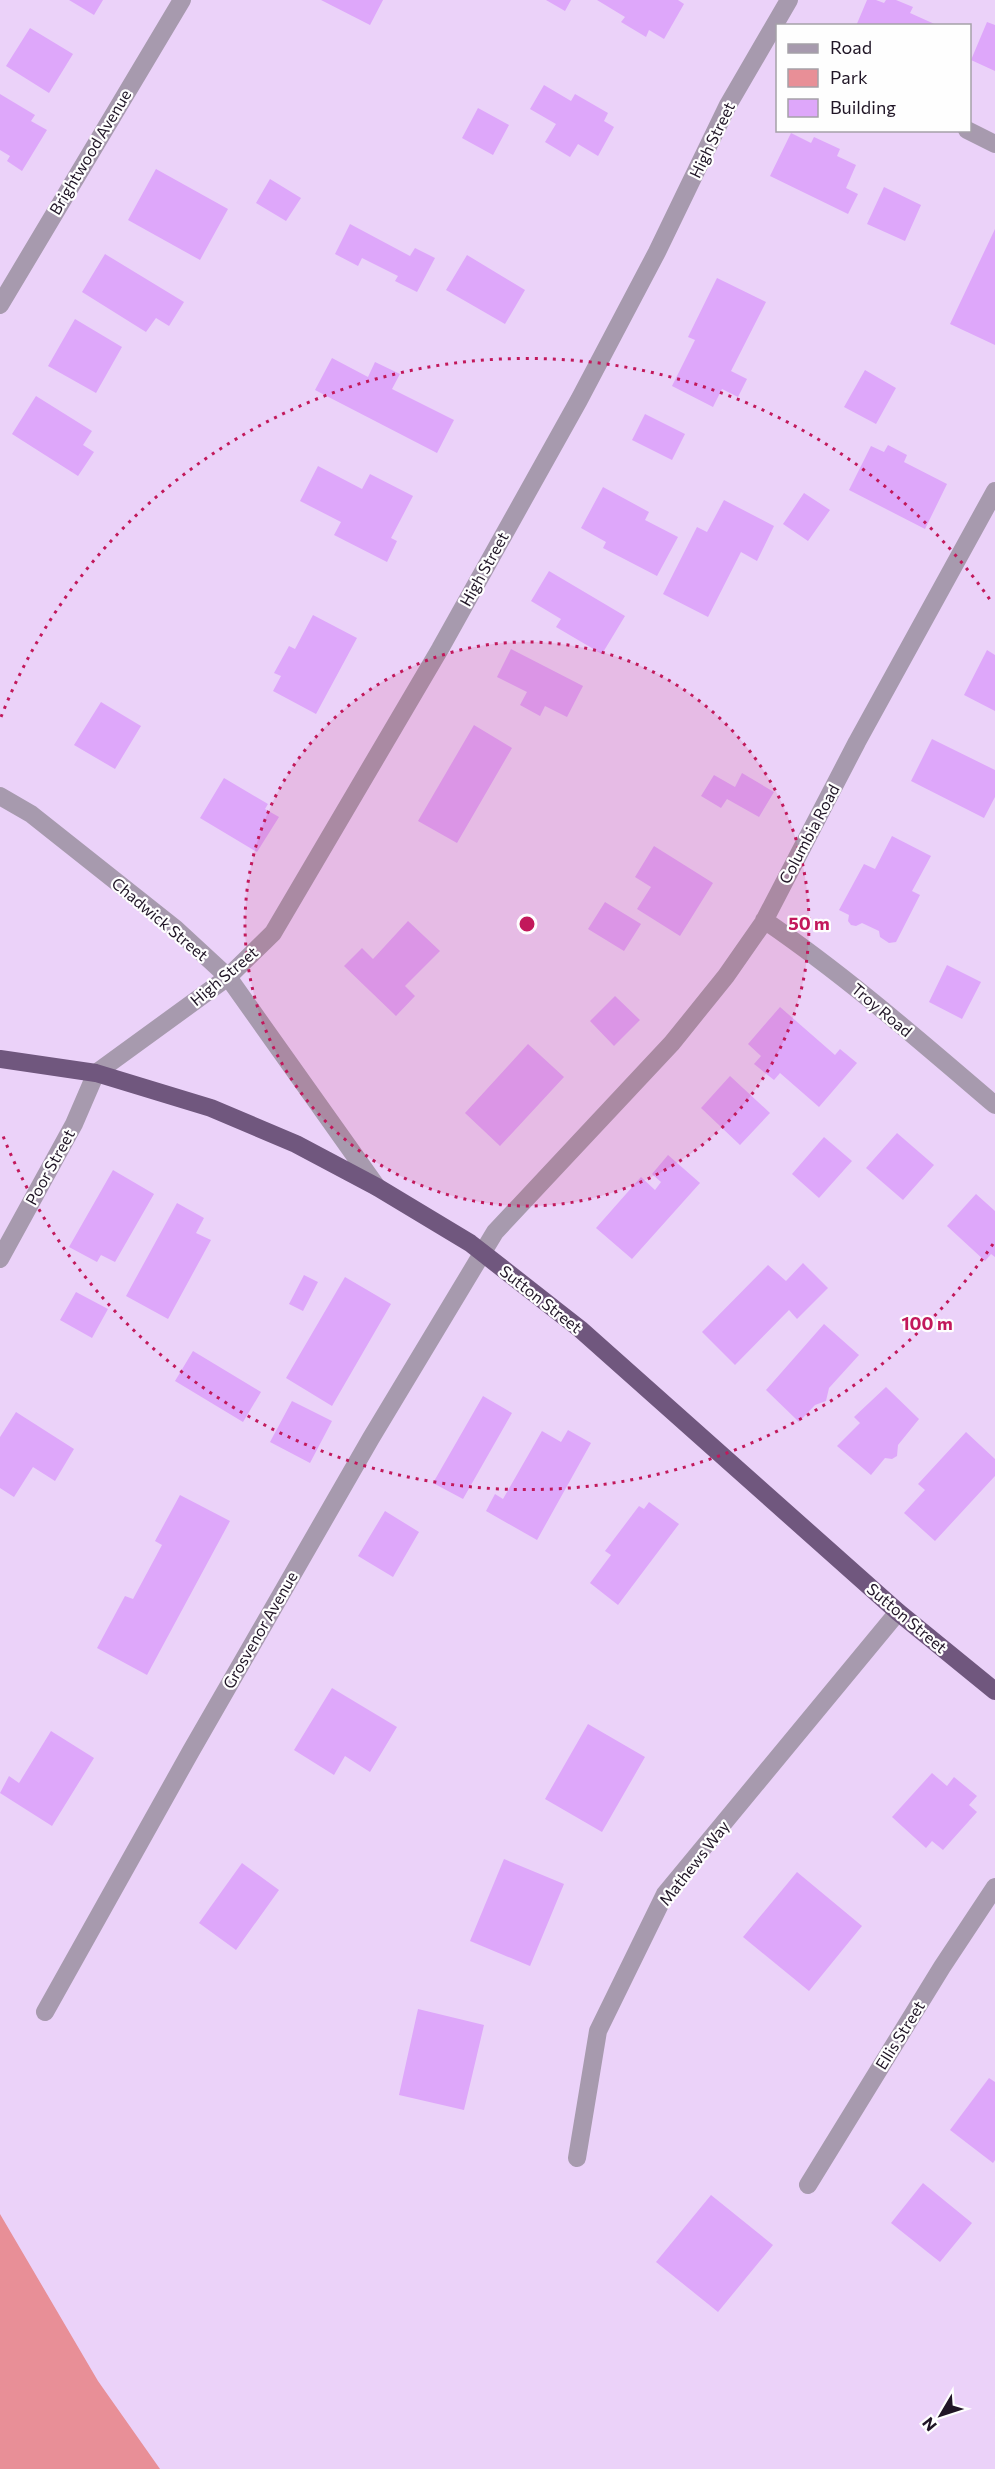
<svg xmlns="http://www.w3.org/2000/svg" width="995" height="2469" viewBox="0 0 995 2469" font-family="Commissioner,sans-serif">
	<rect width="100%" height="100%" fill="#ebd2f9"/>
	<!-- green -->
	<path fill="#e88f97" d="M0 2214 98 2381 160 2469H0Z"/>
	<!-- building -->
	<path fill="#dea7fa" d="M69 0H103L94 15Z
		M321 0H383L370 25Z
		M546 0H571L565 11Z
		M597 0H678L684 4 664 39 649 30 646 37 621 22 625 17Z
		M867 0H876L884 3 886 0H896L913 7 910 13 939 26H856Z
		M987 22 995 25V71L971 60Z
		M30 28 73 54 49 93 6 66Z
		M544 85 571 101 575 94 608 113 604 121 614 127 598 156 578 144 570 157 545 142 556 124 530 109Z
		M0 94 35 115 31 121 47 130 22 171 7 161 10 156 0 150Z
		M478 108 509 125 493 155 462 138Z
		M791 133 811 143 814 137 840 149 837 156 856 165 846 188 858 194 848 214 770 176Z
		M156 169 228 209 200 260 128 220Z
		M270 179 301 198 286 221 256 203Z
		M884 187 921 205 905 241 867 224Z
		M350 224 410 256 415 248 435 258 417 292 395 281 398 276 362 258 358 266 335 254Z
		M995 229V345L950 324Z
		M105 254 184 302 169 326 156 318 146 332 82 292Z
		M467 255 525 290 505 324 446 290Z
		M717 278 766 302 731 371 747 379 738 397 722 389 713 407 672 386 695 340 688 337Z
		M75 319 122 347 96 393 48 366Z
		M332 358 368 377 375 362 400 374 392 389 454 420 437 453 315 390Z
		M865 370 896 388 876 424 844 407Z
		M36 396 92 431 83 445 94 452 78 476 12 434Z
		M645 414 685 434 672 460 632 440Z
		M888 445 907 455 904 462 947 484 925 529 849 490 871 446 884 452Z
		M318 466 362 489 370 474 413 496 391 538 397 541 387 562 334 535 341 522 300 501Z
		M603 487 649 512 645 520 678 537 657 576 603 548 606 542 581 528Z
		M804 493 830 510 808 541 783 524Z
		M724 500 774 526 757 561 741 552 708 617 663 594 697 527 707 532Z
		M549 571 625 616 602 654 556 627 561 619 531 601Z
		M313 615 357 638 316 714 273 691 281 676 274 673 289 646 295 649Z
		M511 649 583 686 567 717 545 706 540 716 520 705 527 692 497 677Z
		M987 650 995 655V711L964 695Z
		M101 702 141 726 115 769 74 745Z
		M474 725 512 748 457 843 418 821Z
		M932 739 995 770V797L984 818 911 781Z
		M742 773 774 792 759 817 727 799 721 808 701 796 714 775 735 787Z
		M224 778 268 804 265 809 279 817 257 852 200 818Z
		M892 836 931 856 912 891 920 895 896 942 889 943 880 937 879 931 862 923 856 926 851 925 848 921 849 915 839 910 864 864 875 869Z
		M654 846 713 883 680 936 637 909 651 887 635 877Z
		M605 902 641 924 624 951 588 929Z
		M408 921 440 951 405 986 415 996 396 1016 344 966 362 948 373 959Z
		M947 965 981 982 962 1019 929 1002Z
		M615 996 640 1020 614 1046 590 1021Z
		M780 1007 835 1055 840 1049 857 1063 819 1107 780 1073 774 1080 754 1064 761 1056 748 1044Z
		M528 1044 564 1077 500 1146 465 1113Z
		M730 1076 770 1113 740 1145 701 1108Z
		M897 1133 934 1165 903 1200 866 1168Z
		M824 1137 852 1161 819 1198 792 1174Z
		M668 1155 700 1183 632 1259 596 1228 641 1177 655 1190 661 1182 652 1174Z
		M113 1170 154 1194 115 1262 101 1255 97 1262 69 1247Z
		M976 1194 995 1211V1257L991 1254 985 1261 947 1226Z
		M177 1203 204 1218 196 1233 211 1240 168 1319 126 1296Z
		M803 1263 828 1288 797 1319 789 1310 735 1365 702 1332 768 1265 786 1281Z
		M304 1275 318 1282 303 1311 289 1304Z
		M345 1277 391 1304 332 1406 286 1378Z
		M76 1292 108 1309 92 1338 60 1320Z
		M824 1324 859 1355 829 1388 826 1401 815 1405 799 1422 766 1390Z
		M193 1351 261 1392 243 1422 175 1381Z
		M886 1387 919 1419 898 1445 897 1456 892 1459 885 1458 871 1475 837 1446 860 1423 854 1417Z
		M483 1396 512 1413 463 1499 433 1483Z
		M292 1401 332 1421 310 1463 270 1442Z
		M16 1412 74 1449 55 1481 33 1467 14 1497 0 1488V1437Z
		M568 1430 591 1443 537 1540 486 1511 495 1494 503 1499 542 1431 561 1442Z
		M966 1432 995 1459V1476L935 1541 904 1513 925 1490 918 1484Z
		M180 1495 230 1521 147 1675 97 1648 125 1596 133 1599 162 1545 155 1541Z
		M649 1502 679 1524 618 1605 590 1583 611 1555 605 1551 639 1506 644 1509Z
		M385 1511 419 1532 393 1577 358 1556Z
		M332 1688 397 1727 370 1772 345 1756 334 1775 294 1750Z
		M588 1724 645 1757 602 1832 545 1799Z
		M51 1731 94 1758 52 1826 0 1793 9 1776 19 1783Z
		M932 1773 947 1786 954 1777 977 1796 969 1805 977 1812 943 1850 932 1841 926 1848 892 1817Z
		M504 1859 564 1884 530 1966 470 1941Z
		M242 1863 279 1890 236 1950 199 1923Z
		M797 1872 862 1926 809 1991 743 1937Z
		M418 2009 484 2025 464 2110 399 2095Z
		M989 2078 995 2082V2160L993 2163 950 2130Z
		M923 2183 972 2223 940 2262 891 2223Z
		M711 2195 773 2245 718 2312 656 2262Z"/>
	<g fill="none" stroke-linecap="round" stroke-linejoin="round">
		<!-- minor -->
		<path stroke="#a79aae" stroke-width="18" d="M967 130 995 144
			M0 305 182 0
			M0 796 31 814 176 929 228 977 377 1187
			M764 920C846 976 920 1041 995 1105
			M0 1259 74 1124 96 1073
			M45 2012 191 1751 371 1438 495 1232 672 1043 726 976 763 923 857 742 995 491
			M577 2158 598 2031 665 1894 898 1612
			M808 2185 942 1967 995 1887"/>
		<!-- tertiary -->
		<path stroke="#a79aae" stroke-width="18" d="M96 1073 228 977 273 933 440 649 579 400 657 252 728 105 789 0"/>
		<!-- trunk -->
		<path stroke="#70577e" stroke-width="18" d="M0 1059 96 1073 211 1108 296 1144 377 1187 470 1243 580 1329 898 1612 995 1691"/>
	</g>
	<!-- distance rings -->
	<circle cx="527" cy="924" r="282" fill="#c2185b" fill-opacity=".12"/>
	<g fill="none" stroke="#c2185b" stroke-width="3" stroke-dasharray="3 6">
		<circle cx="527" cy="924" r="282"/>
		<path d="M993 1244A565 565 0 0 1 1 1131M1 717A565 565 0 0 1 993 604"/>
	</g>
	<g text-anchor="middle" stroke-width="4.5" stroke-linejoin="round" paint-order="stroke">
		<!-- street labels -->
		<g font-size="16" fill="#201526" stroke="#fefefe">
			<text transform="translate(712 140) rotate(-64)" y="6">High Street</text>
			<text transform="translate(90 152) rotate(-59)" y="6">Brightwood Avenue</text>
			<text transform="translate(484 569) rotate(-61)" y="6">High Street</text>
			<text transform="translate(809 834) rotate(-62)" y="6">Columbia Road</text>
			<text transform="translate(160 919) rotate(40)" y="6">Chadwick Street</text>
			<text transform="translate(224 976) rotate(-40)" y="6">High Street</text>
			<text transform="translate(882 1010) rotate(40)" y="6">Troy Road</text>
			<text transform="translate(50 1167) rotate(-61)" y="6">Poor Street</text>
			<text transform="translate(541 1299) rotate(38)" y="6">Sutton Street</text>
			<text transform="translate(907 1618) rotate(40)" y="6">Sutton Street</text>
			<text transform="translate(260 1630) rotate(-60)" y="6">Grosvenor Avenue</text>
			<text transform="translate(694 1863) rotate(-52)" y="6">Mathews Way</text>
			<text transform="translate(900 2035) rotate(-58)" y="6">Ellis Street</text>
		</g>
	</g>
	<circle cx="527" cy="924" r="9" fill="#c2185b" stroke="#fefefe" stroke-width="3"/>
	<g font-size="18" text-anchor="middle" font-weight="bold" fill="#c2185b" stroke="#fefefe" stroke-width="4.5" stroke-linejoin="round" paint-order="stroke">
		<text x="809" y="930">50 m</text>
		<text x="927" y="1330">100 m</text>
	</g>
	<!-- legend -->
	<rect x="776" y="24" width="195" height="108" fill="#fefefe" stroke="#a5a1a8" stroke-width="1.5"/>
	<rect x="788" y="44" width="30" height="9" fill="#a79aae" stroke="#a5a1a8" stroke-width="1.5"/>
	<text x="830" y="54" font-size="18" fill="#201526">Road</text>
	<rect x="788" y="69" width="30" height="18" fill="#e88f97" stroke="#a5a1a8" stroke-width="1.5"/>
	<text x="830" y="84" font-size="18" fill="#201526">Park</text>
	<rect x="788" y="99" width="30" height="18" fill="#dea7fa" stroke="#a5a1a8" stroke-width="1.5"/>
	<text x="830" y="114" font-size="18" fill="#201526">Building</text>
	<!-- north arrow -->
	<g transform="translate(941 2415) rotate(231)" stroke="#fefefe" stroke-width="4.5" paint-order="stroke">
	<path d="M0-4.5L10 22L0 15L-10 22Z" fill="#201526"/>
	<text y="-9" font-size="16" font-weight="bold" text-anchor="middle" fill="#201526">N</text>
	</g>
</svg>
